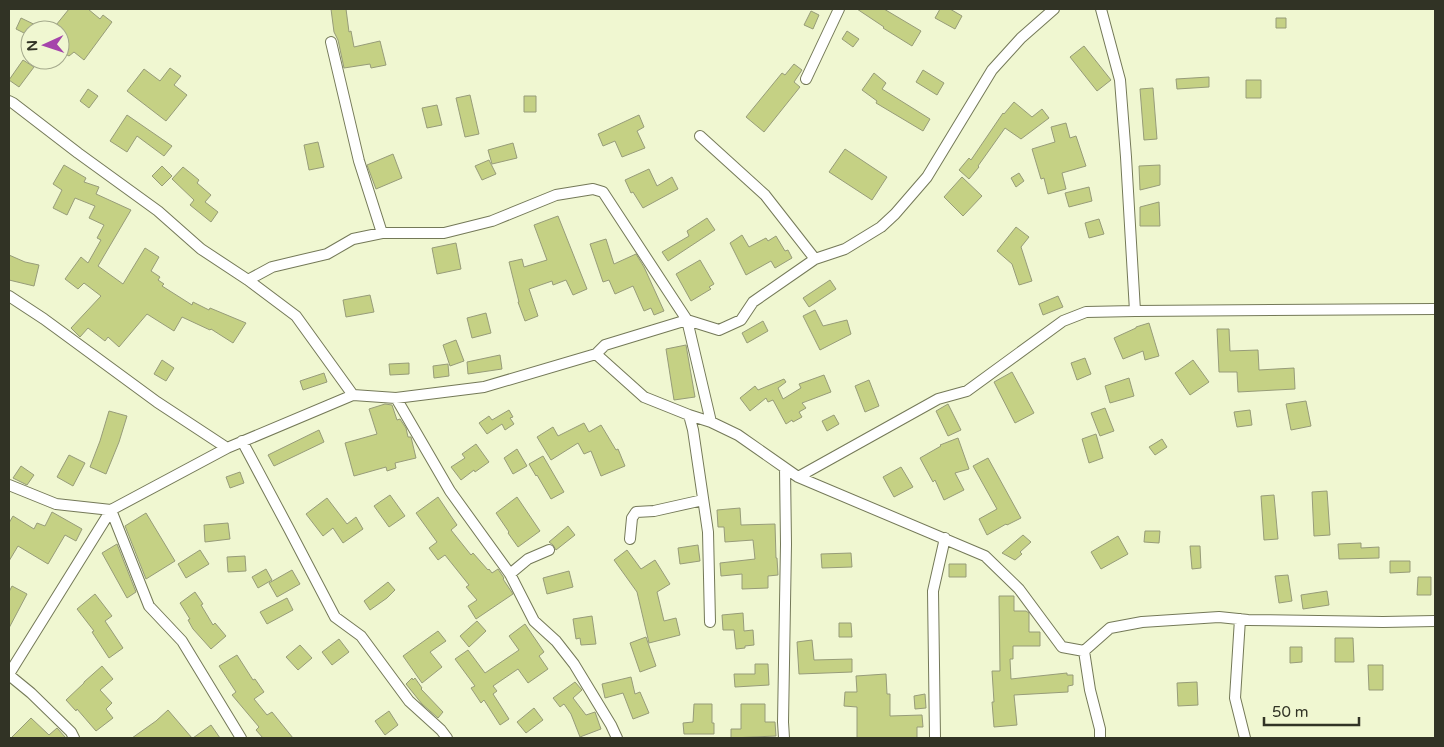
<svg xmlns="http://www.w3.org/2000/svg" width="1444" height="747" viewBox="0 0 1444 747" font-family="'Varela Round',sans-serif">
	<rect width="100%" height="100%" fill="#f0f7d1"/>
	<!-- building -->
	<path fill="#c5d184" stroke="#979c79" d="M69 9H88L100 19 103 15 112 22 84 60 74 52 69 56 60 51V30H52Z
		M331 9H346L349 32 351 31 354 47 380 41 386 65 371 68 370 64 344 68 338 40 334 32Z
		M857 9H884L921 31 912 46 883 28 884 27Z
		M940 9H950L962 16 955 29 935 18Z
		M811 11 819 15 813 29 804 25Z
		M21 18 46 30H30V36L16 29Z
		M1276 18H1286V28H1276Z
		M847 31 859 39 853 47 842 39Z
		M1084 46 1111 80 1097 91 1070 57Z
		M23 60 34 67 19 87 9 80Z
		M794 64 802 70 794 82 800 87 764 132 746 117 782 73 785 75Z
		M170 68 181 76 174 85 187 95 166 121 127 91 144 69 160 81Z
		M923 70 944 83 937 95 916 82Z
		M874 73 886 83 882 89 930 119 923 131 876 103 877 101 862 90Z
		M1209 77V87L1177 89 1176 79Z
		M1246 80H1261V98H1246Z
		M1153 88 1157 139 1144 140 1140 89Z
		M88 89 98 96 89 108 80 101Z
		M470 95 479 134 465 137 456 98Z
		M524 96H536V112H524Z
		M1014 102 1032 117 1042 109 1049 118 1021 139 1005 128 978 166 979 167 969 179 959 170 969 158 971 160 1003 113 1004 114Z
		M437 105 442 125 427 128 422 108Z
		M127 115 172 146 164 156 137 136 127 152 110 141Z
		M639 115 644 127 637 131 645 148 622 157 615 141 603 146 598 134Z
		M1066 123 1070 138 1076 136 1086 166 1062 173 1066 189 1048 194 1044 178 1041 179 1032 149 1055 142 1051 127Z
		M318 142 324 167 309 170 304 145Z
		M513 143 517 158 492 164 488 150Z
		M845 149 887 177 872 200 829 172Z
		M393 154 402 178 376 189 367 165Z
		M489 160 496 174 482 180 475 166Z
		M64 165 86 178 84 182 99 187 96 194 131 210 98 266 123 284 145 248 159 257 151 271 160 277 158 280 164 284 162 286 192 305 193 302 209 310 210 308 246 323 233 343 211 329 210 330 182 317 174 331 147 314 119 347 108 337 105 341 88 328 80 337 71 328 101 296 84 283 78 289 65 279 81 257 88 263 101 240 97 238 104 225 89 218 95 206 75 198 67 215 53 208 62 190 53 184Z
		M1160 165V185L1140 190 1139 166Z
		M162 166 172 176 162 186 152 176Z
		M183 167 199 180 197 183 211 195 205 202 218 212 211 222 190 205 194 200 172 179Z
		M649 169 657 186 672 177 678 189 643 208 633 192 631 193 625 180Z
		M1019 173 1024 181 1016 187 1011 178Z
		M962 177 982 196 963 216 944 197Z
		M1089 187 1092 201 1069 207 1065 193Z
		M1159 202 1160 226H1140V207Z
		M558 216 587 289 573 295 566 280 553 285 552 281 529 289 538 316 525 321 518 302H519L509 262 522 259 524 267 547 260 534 225Z
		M707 218 715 230 668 261 662 252 689 236 687 231Z
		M1099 219 1104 234 1089 238 1085 223Z
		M1016 227 1029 237 1021 247 1032 281 1019 285 1012 264 997 251Z
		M742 235 749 247 766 238 768 241 776 236 785 251 788 250 792 258 775 268 771 261 746 275 730 243Z
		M606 239 614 264 636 254 644 267 664 311 654 315 651 308 644 311 633 286 615 294 609 280 603 282 590 244Z
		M456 243 461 269 437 274 432 248Z
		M9 255 25 262 39 265 34 286 9 280Z
		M700 260 714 284 709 287 711 289 691 301 676 274Z
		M830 280 836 289 809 307 803 298Z
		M370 295 374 312 346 317 343 300Z
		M1058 296 1063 307 1043 315 1039 304Z
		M815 310 823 326 847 320 851 334 820 350 803 316Z
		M486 313 491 333 472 338 467 318Z
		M763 321 768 331 747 343 742 333Z
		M1149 323 1159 356 1145 360 1143 351 1123 359 1114 338 1136 328V327Z
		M1217 329H1229L1230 351 1258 350 1259 370 1294 368 1295 389 1238 392 1237 372H1219Z
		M456 340 464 361 450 366 443 345Z
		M686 345 695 397 674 400 666 349Z
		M500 355 502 369 468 374 467 362Z
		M1085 358 1091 374 1077 380 1071 363Z
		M162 360 174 368 166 381 154 374Z
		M1193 360 1209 382 1190 395 1175 373Z
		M409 363V374L390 375 389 364Z
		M448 364 449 376 434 378 433 366Z
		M1012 372 1034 413 1015 423 994 382Z
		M324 373 327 382 303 390 300 381Z
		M824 375 831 392 802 403 806 408 799 412 802 417 793 422 792 420 786 424 773 400 768 402 766 398 750 411 740 398 755 386 758 390 784 379 786 382 778 388 783 399 801 388 799 384Z
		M1129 378 1134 396 1110 403 1105 386Z
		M869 380 879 406 865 412 855 386Z
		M1306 401 1311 426 1291 430 1286 404Z
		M385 404 392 405 397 420 400 419 406 428 408 437H411L416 458 395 463 396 468 387 471 386 467 354 476 345 443 377 434 369 409Z
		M948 404 961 430 948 436 936 411Z
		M1105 408 1114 431 1100 436 1091 413Z
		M509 410 513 417 510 418 514 424 505 430 502 424 487 434 479 423 489 416 492 420Z
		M1250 410 1252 425 1237 427 1234 412Z
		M109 411 127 416 119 442 106 474 90 467 100 441Z
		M834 415 839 424 827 431 822 421Z
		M584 423 589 432 601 425 616 450 618 449 625 466 601 476 591 451 584 454 578 443 551 460 537 437 553 427 558 436Z
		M319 430 324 442 274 466 268 455Z
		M1096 434 1103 458 1089 463 1082 439Z
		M958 438 969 469 955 473 964 490 944 500 935 480 933 482 920 458 941 446 940 445Z
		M1162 439 1167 447 1155 455 1149 447Z
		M476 444 489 462 475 472 474 470 461 480 451 467 465 458 462 454Z
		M517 449 527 466 513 474 504 458Z
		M69 455 85 463 73 486 57 477Z
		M543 456 564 492 551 499 537 475 536 476 529 464Z
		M988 458 1021 518 1007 525 1006 524 987 535 979 519 997 509 973 466Z
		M21 466 34 475 27 485 13 478Z
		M901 467 913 487 894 497 883 477Z
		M240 472 244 483 230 488 226 477Z
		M1327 491 1330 535 1314 536 1312 492Z
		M390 495 405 516 389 527 374 506Z
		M1274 495 1278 539 1264 540 1261 496Z
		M438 497 457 525 451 530 471 555 473 553 488 570 489 569 492 573 498 569 504 578 503 579 513 594 476 619 468 606 477 600 466 587 469 585 445 555 438 560 429 548 437 542 416 513Z
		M517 497 540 531 518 547 508 533 509 532 496 513Z
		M327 498 347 524 356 517 363 529 343 543 333 528 323 536 306 514Z
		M740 508 741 525 775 524 776 558H777L778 575 768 576V588L742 589V574L721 576 720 563 755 559 753 540 725 542 724 527H718L717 510Z
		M52 512 82 529 76 541 65 535 48 564 18 546 9 561V523L13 516 34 529 37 523 45 526Z
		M146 513 175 561 146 579 125 526Z
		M228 523 230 539 205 542 204 525Z
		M568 526 575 535 556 550 553 545 549 542Z
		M1145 531H1160L1159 543 1144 542Z
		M1023 535 1031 542 1020 552 1022 554 1015 560 1002 553Z
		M1118 536 1128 554 1101 569 1091 552Z
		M1361 543V548L1379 547V558L1339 559 1338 544Z
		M117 544 136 592 127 598 102 553Z
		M698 545 700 561 680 564 678 548Z
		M1190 546H1200L1201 568 1192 569Z
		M200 550 209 564 186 578 178 564Z
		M627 550 641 569 655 560 670 584 657 592 664 621 676 618 680 635 649 643 637 592 614 560Z
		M851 553 852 567 822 568 821 554Z
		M245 556 246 571 228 572 227 557Z
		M1390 561H1410V572L1390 573Z
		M949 564H966V577H949Z
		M266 569 272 580 258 588 252 577Z
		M292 570 300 584 277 597 269 583Z
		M569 571 573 587 547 594 543 578Z
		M1288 575 1292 601 1279 603 1275 576Z
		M1418 577H1431V595H1417Z
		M388 582 395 590 387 598 370 610 364 601Z
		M12 586 27 594 9 628V592Z
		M1327 591 1329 605 1303 609 1301 595Z
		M195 592 203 604 201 605 213 625 215 623 226 636 211 649 193 629 188 620 190 619 180 603Z
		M95 594 112 616 105 621 123 648 109 658 92 632 94 631 77 609Z
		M999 596H1014V611H1026L1029 613V632H1040V646H1013V659H1010L1011 679 1067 673V675H1073V685L1068 686V692L1014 695 1017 725 994 727 992 702H994L992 671H1000Z
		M287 598 293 610 267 624 260 612Z
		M743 613 744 631 753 630 754 645 745 646V648L736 649 734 630H723L722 615Z
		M592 616 596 644 581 645 580 638 576 639 573 619Z
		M477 621 486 631 469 647 460 636Z
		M839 623H851L852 637H839Z
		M525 624 544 652 539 656 548 669 528 683 518 669 493 686 497 691 493 694 509 719 500 725 484 700 481 703 471 688 475 686 455 659 468 650 485 673 519 650 509 636Z
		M438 631 446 641 430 652 442 667 422 683 403 656Z
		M646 637 656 666 640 672 630 643Z
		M1335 638H1353L1354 662H1335Z
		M339 639 349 652 332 665 322 652Z
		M812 640 814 660 852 659V672L799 674 797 642Z
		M300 645 312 658 298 670 286 657Z
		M1290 647H1302V662L1290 663Z
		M237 655 253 680 255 679 264 692 254 699 267 715 272 712 293 738H263L256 730 259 727 232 695 236 692 219 666Z
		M755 664H768L769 685 735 687 734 674H755Z
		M1368 665H1383V690H1369Z
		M102 666 113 679 100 690 112 703 106 709 113 718 96 731 77 709 76 711 66 700 84 683V682Z
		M886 674 887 694H890V716L922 715 923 727H917V738H857V707L844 706 845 692H857L856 676Z
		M631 677 635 694 640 692 649 713 633 719 623 693 605 698 602 684Z
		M412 678 413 680 415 678 422 688 421 689 443 712 438 718 422 704 406 684Z
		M575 682 582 690 573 698 586 715 595 712 601 729 580 737 571 714 564 704 560 707 553 698Z
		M1197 682 1198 705 1178 706 1177 683Z
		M925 694 926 708 915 709 914 696Z
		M694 704H712V723H714V734H684L683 723 693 722Z
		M741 704H765V722H775L776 736 731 738V729H741Z
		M534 708 543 720 526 733 517 722Z
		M168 710 192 738H132L156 721Z
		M389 711 398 725 385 735 375 721Z
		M31 718 49 735 57 728 66 738H11Z
		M211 725 220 738H193Z"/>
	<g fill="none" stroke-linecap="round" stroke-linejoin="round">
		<defs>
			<path id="minor" d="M1101 9 1120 80 1126 157 1135 311 1435 309
				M331 42 359 161 382 233
				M806 79 839 9
				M9 101 13 103 78 153 158 211 201 249 248 280 296 316 353 395
				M700 136 765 195 815 259
				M248 280 272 267 327 254 353 239 382 233H444L492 221 556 195 593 189 603 192 687 320 711 422
				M9 296 44 319 157 402 227 448
				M596 354 644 397 689 415 711 422 738 435 798 477 985 556 1019 589 1062 647 1084 651
				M396 398 450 491 510 574
				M689 415 693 430 708 532 710 622
				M242 441 289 529 335 617 361 636 409 701 441 730 447 738
				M798 477 938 399 967 391 1063 321 1086 312 1135 311
				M9 485 56 504 111 510 227 448 353 395 396 398 484 387 596 354 605 345 687 320 719 330 741 320 753 302 815 259 845 249 881 227 895 214 927 177 992 70 1021 38 1054 9
				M111 510 149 606 182 641 241 738
				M630 539 632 518 636 512 654 511 703 500
				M549 550 528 559 510 574 534 621 556 641 574 664 611 725 617 738
				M1240 619 1235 698 1245 738
				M9 674 111 510
				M9 675 31 693 71 732 74 738
				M784 738 783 722 786 544 785 468
				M935 738 933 591 945 538
				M1100 738V729L1090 690 1084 651 1110 628 1142 622 1219 617 1248 620 1383 622 1435 621"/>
		</defs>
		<!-- minor casing -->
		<use href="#minor" stroke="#747958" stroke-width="12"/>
		<!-- minor -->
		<use href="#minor" stroke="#fff" stroke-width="10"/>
	</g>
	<!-- border -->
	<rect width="1444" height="747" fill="none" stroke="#313325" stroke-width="20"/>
	<!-- north arrow -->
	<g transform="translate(45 45) rotate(267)"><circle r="24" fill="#f0f7d1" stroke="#a4a98c"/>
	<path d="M0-4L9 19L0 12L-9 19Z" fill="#a544ab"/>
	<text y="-8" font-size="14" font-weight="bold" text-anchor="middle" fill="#313325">N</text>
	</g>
	<!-- scale -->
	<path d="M1264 717v8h95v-8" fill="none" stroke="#313325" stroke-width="2.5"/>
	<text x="1272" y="717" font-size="15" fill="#313325" stroke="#f0f7d1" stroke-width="4" paint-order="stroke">50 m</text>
</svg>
